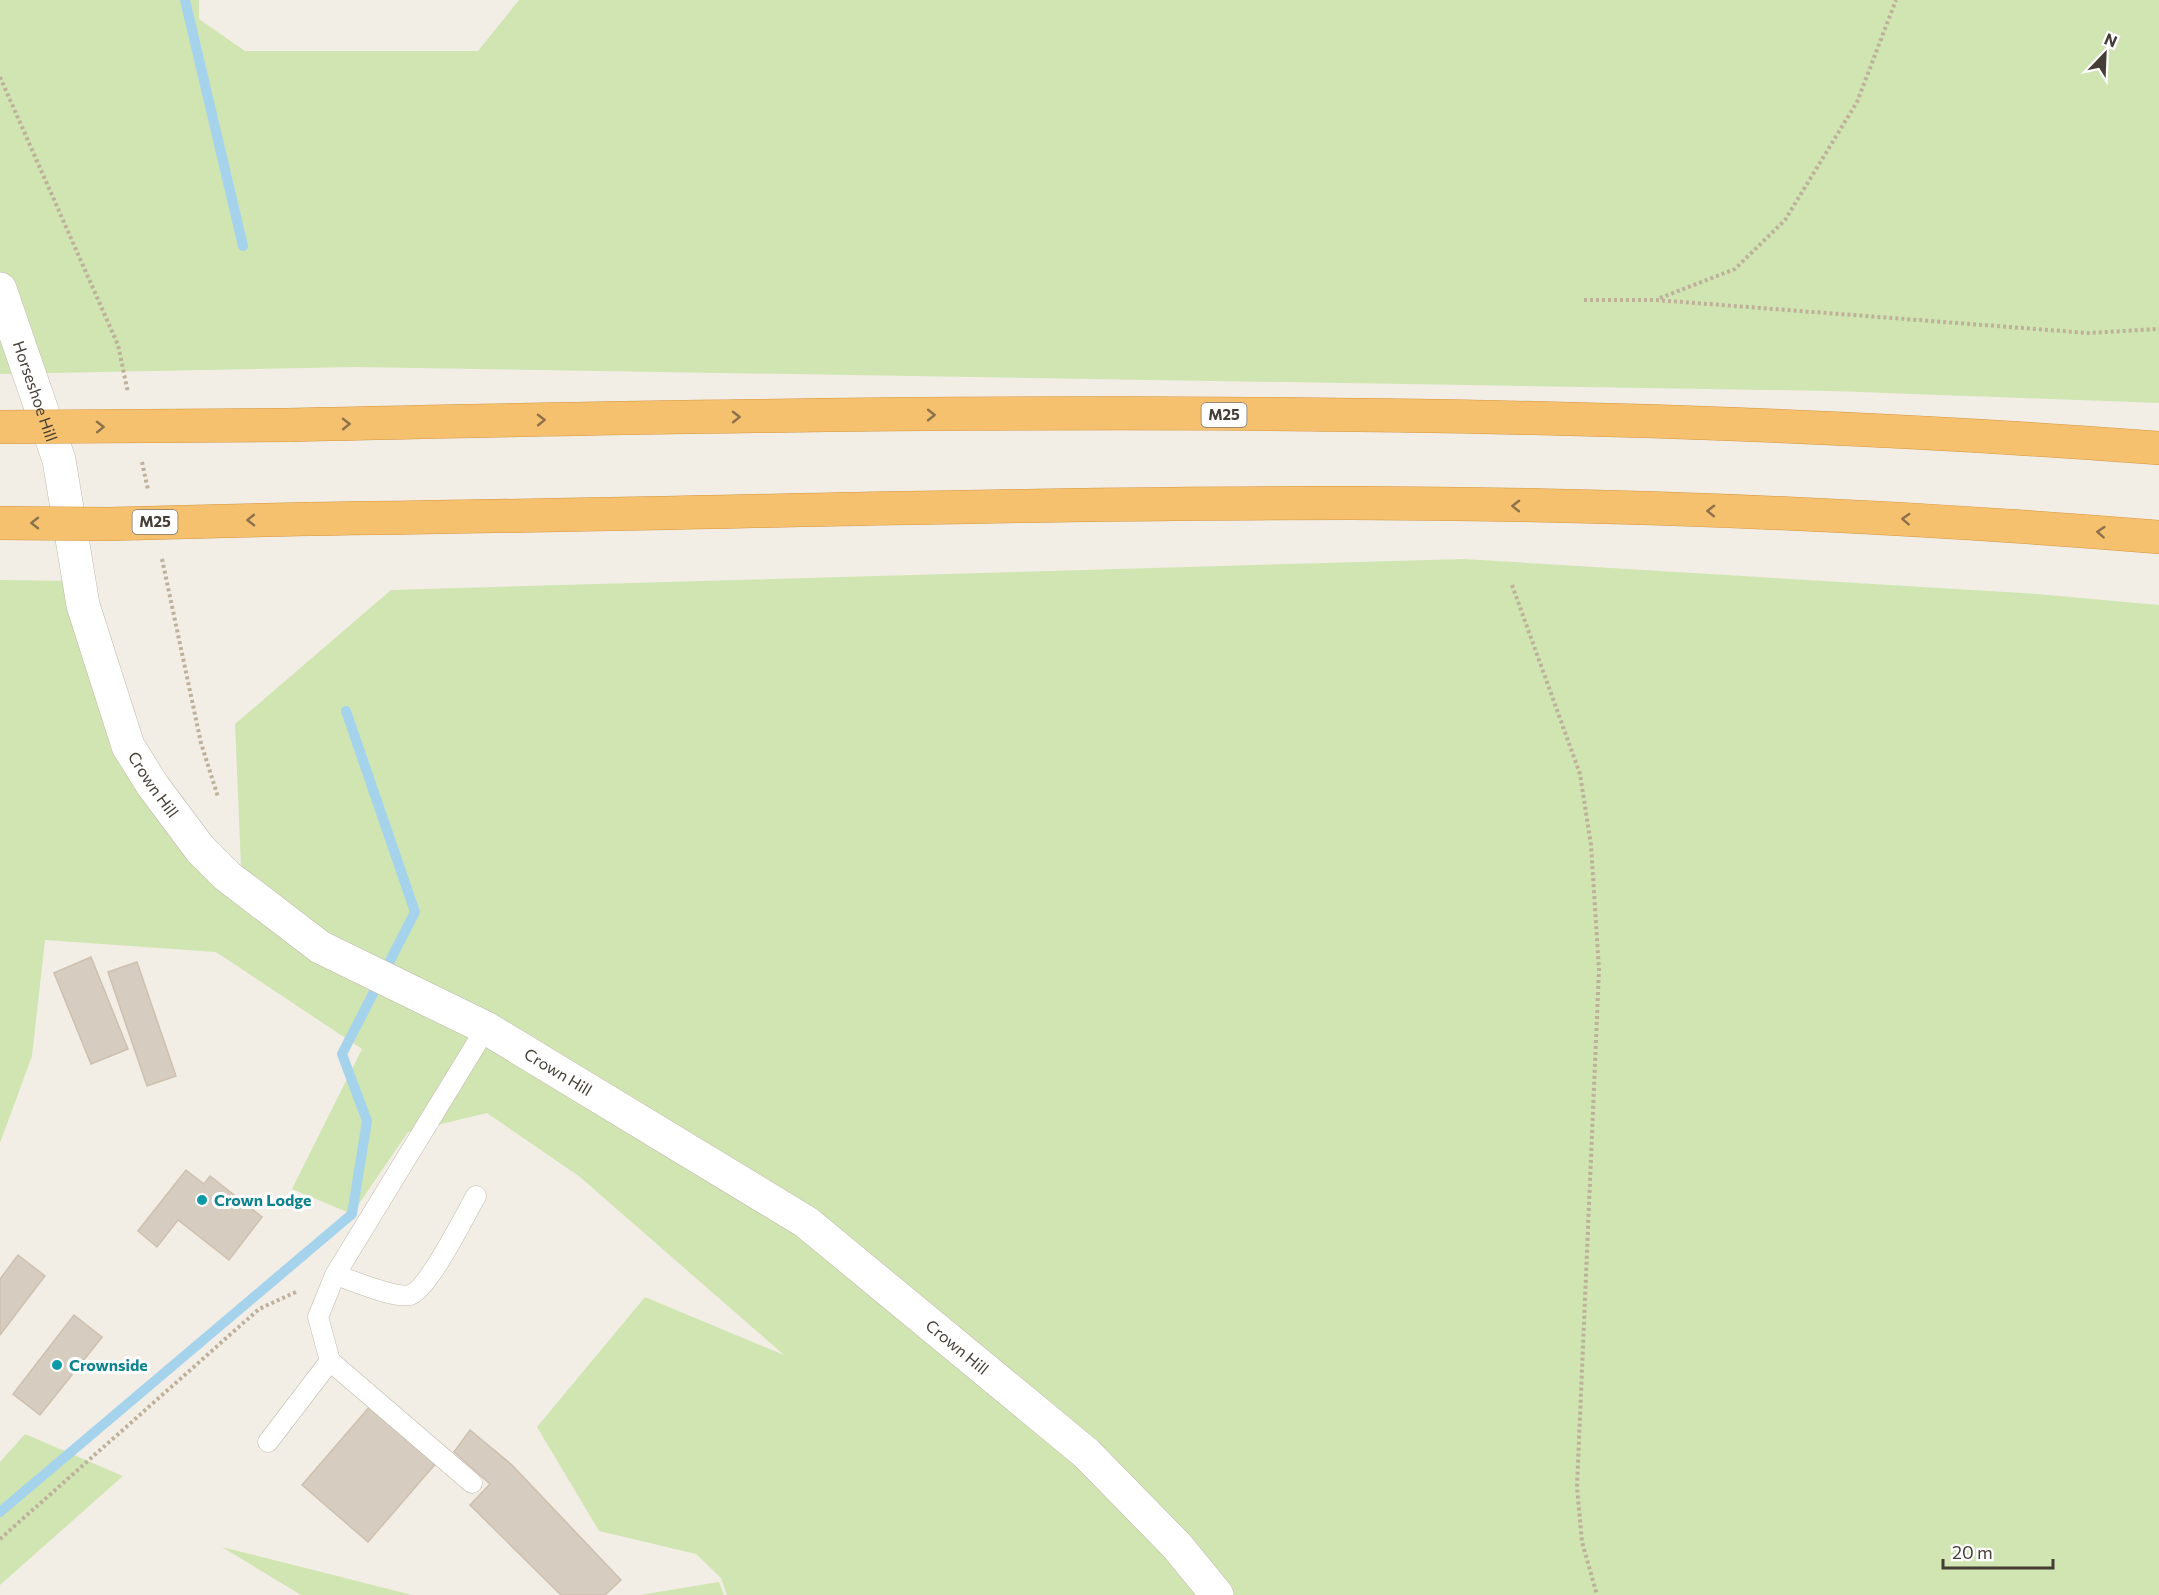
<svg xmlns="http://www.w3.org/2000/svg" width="2159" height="1595" viewBox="0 0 2159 1595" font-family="Commissioner,sans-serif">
	<rect width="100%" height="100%" fill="#f2eee6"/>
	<!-- green -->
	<path fill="#d0e5b1" d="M0 0H199V19L245 51H478L519 0H2159V403L1833 391 356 367 0 374Z
		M1464 559 2037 594 2159 605V1595H727L721 1578 696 1554 599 1531 537 1427 645 1297 784 1355 580 1177 487 1113 408 1132 352 1214 292 1189 362 1049 216 952 45 940 32 1056 0 1143V580L76 581 131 777 241 866 235 724 391 590Z
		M25 1434 123 1476 0 1585V1462Z
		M222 1547 412 1595H301Z
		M719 1582 724 1595H640Z"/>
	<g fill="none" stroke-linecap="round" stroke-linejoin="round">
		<!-- stream -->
		<path stroke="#a6d3ec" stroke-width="10" d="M185 0 243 246
			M0 1512 352 1214 367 1121 342 1054 415 912 346 711"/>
	</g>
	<!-- building -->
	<path fill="#d6ccbf" stroke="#cec0b0" stroke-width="1.5" d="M91 957 128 1049 91 1064 54 973Z
		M137 962 176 1076 147 1086 108 972Z
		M186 1170 204 1184 210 1176 262 1217 229 1260 178 1220 157 1247 138 1231Z
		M18 1255 45 1276 0 1335V1279Z
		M74 1315 102 1337 40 1415 13 1394Z
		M371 1405 437 1462 368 1542 302 1485Z
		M470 1430 512 1465 621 1580 605 1595H561L470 1505 490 1484 454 1452Z"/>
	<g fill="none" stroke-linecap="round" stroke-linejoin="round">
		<defs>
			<path id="lane" d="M335 1275C352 1280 394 1299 410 1295 428 1290 465 1215 476 1196
				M330 1361 472 1483
				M268 1442 330 1361 318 1317 335 1275 486 1028"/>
			<g id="street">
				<path id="s1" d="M0 289 59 460 83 605 128 746 153 786 200 849 227 876 320 947 486 1028 806 1222 1086 1453 1177 1546 1217 1595"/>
			</g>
			<path id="highway" d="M288 425C911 411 1536 401 2159 448
				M309 519C656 515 1003 503 1351 503 1620 504 1890 515 2159 537"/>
		</defs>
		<!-- lane casing -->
		<use href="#lane" stroke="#c0b8ac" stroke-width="21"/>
		<!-- street casing -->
		<use href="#street" stroke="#c0b8ac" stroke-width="34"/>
		<!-- highway casing -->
		<use href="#highway" stroke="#d5953e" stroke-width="34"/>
		<!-- path -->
		<path stroke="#beb09b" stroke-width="4" stroke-dasharray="3 3" stroke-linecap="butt" d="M0 77 118 345 128 393
			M1660 298 1735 269 1785 220 1857 102 1896 0
			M1584 300H1656L2088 333 2159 329
			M142 462 148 490
			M162 559 201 743 218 797
			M1512 585 1580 774 1591 845 1599 970 1577 1487 1582 1542 1597 1595
			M0 1539 259 1309 298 1291"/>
		<!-- lane -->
		<use href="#lane" stroke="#fff" stroke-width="20"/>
		<!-- street -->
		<use href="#street" stroke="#fff" stroke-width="33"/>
		<!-- highway -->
		<use href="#highway" stroke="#f6c16e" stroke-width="33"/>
		<defs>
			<path id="highway-bridge" d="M0 427 288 425
				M0 523 108 524 309 519"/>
		</defs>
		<!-- highway-bridge casing -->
		<use href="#highway-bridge" stroke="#d5953e" stroke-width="34" stroke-linecap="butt"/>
		<!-- highway-bridge -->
		<use href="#highway-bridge" stroke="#f6c16e" stroke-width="33"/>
	</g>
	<!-- one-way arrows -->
	<defs><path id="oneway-chevron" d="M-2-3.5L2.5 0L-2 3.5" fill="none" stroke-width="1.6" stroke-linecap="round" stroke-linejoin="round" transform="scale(1.5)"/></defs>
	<g stroke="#8c724c">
		<use href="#oneway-chevron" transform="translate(931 415)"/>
		<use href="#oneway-chevron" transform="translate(736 417) rotate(-1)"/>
		<use href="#oneway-chevron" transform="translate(541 420) rotate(-1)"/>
		<use href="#oneway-chevron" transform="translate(346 424) rotate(-1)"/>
		<use href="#oneway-chevron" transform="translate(100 427) rotate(-1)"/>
		<use href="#oneway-chevron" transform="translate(1516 506) rotate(-179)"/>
		<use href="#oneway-chevron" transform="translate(1711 511) rotate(-179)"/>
		<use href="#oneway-chevron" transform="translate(1906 519) rotate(-177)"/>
		<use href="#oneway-chevron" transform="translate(251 520) rotate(179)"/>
		<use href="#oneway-chevron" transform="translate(35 523) rotate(-180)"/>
		<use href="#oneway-chevron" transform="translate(2101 532) rotate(-176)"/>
	</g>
	<!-- markers -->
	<g fill="#0f9aa8" stroke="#fff" stroke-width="2">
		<circle cx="202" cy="1200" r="6"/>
		<circle cx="57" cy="1365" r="6"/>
	</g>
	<g text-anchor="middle" stroke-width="6" stroke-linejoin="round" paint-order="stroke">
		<!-- shield labels -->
		<g fill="#fff" stroke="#7d7872" stroke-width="1.5">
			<rect x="1201.5" y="403" width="45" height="24" rx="4.5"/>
			<rect x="132.5" y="510" width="45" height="24" rx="4.5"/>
		</g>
		<g font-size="15" font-weight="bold" fill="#453e36">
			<text x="1224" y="420">M25</text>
			<text x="155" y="527">M25</text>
		</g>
		<!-- street labels -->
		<g font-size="16" fill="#453e36" stroke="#fff">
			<text dy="6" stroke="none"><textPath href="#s1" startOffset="108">Horseshoe Hill</textPath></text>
			<text dy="6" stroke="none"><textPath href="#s1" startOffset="522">Crown Hill</textPath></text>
			<text dy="6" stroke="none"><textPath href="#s1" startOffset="1026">Crown Hill</textPath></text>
			<text dy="6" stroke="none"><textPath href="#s1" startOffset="1512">Crown Hill</textPath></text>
		</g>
		<!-- culture labels -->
		<g font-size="16" font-weight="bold" fill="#0d838f" stroke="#fff" text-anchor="start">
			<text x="214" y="1206">Crown Lodge</text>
			<text x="69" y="1371">Crownside</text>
		</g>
	</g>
	<!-- north arrow -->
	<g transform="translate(2105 54) rotate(23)" stroke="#ffffff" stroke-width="4.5" paint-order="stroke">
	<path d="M0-4.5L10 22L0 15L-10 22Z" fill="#453e36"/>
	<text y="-9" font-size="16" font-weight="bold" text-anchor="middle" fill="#453e36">N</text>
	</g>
	<!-- scale -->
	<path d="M1943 1559v9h110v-9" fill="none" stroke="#453e36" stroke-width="3"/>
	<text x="1952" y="1559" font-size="18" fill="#453e36" stroke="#ffffff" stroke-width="4.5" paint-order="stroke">20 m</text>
</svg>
